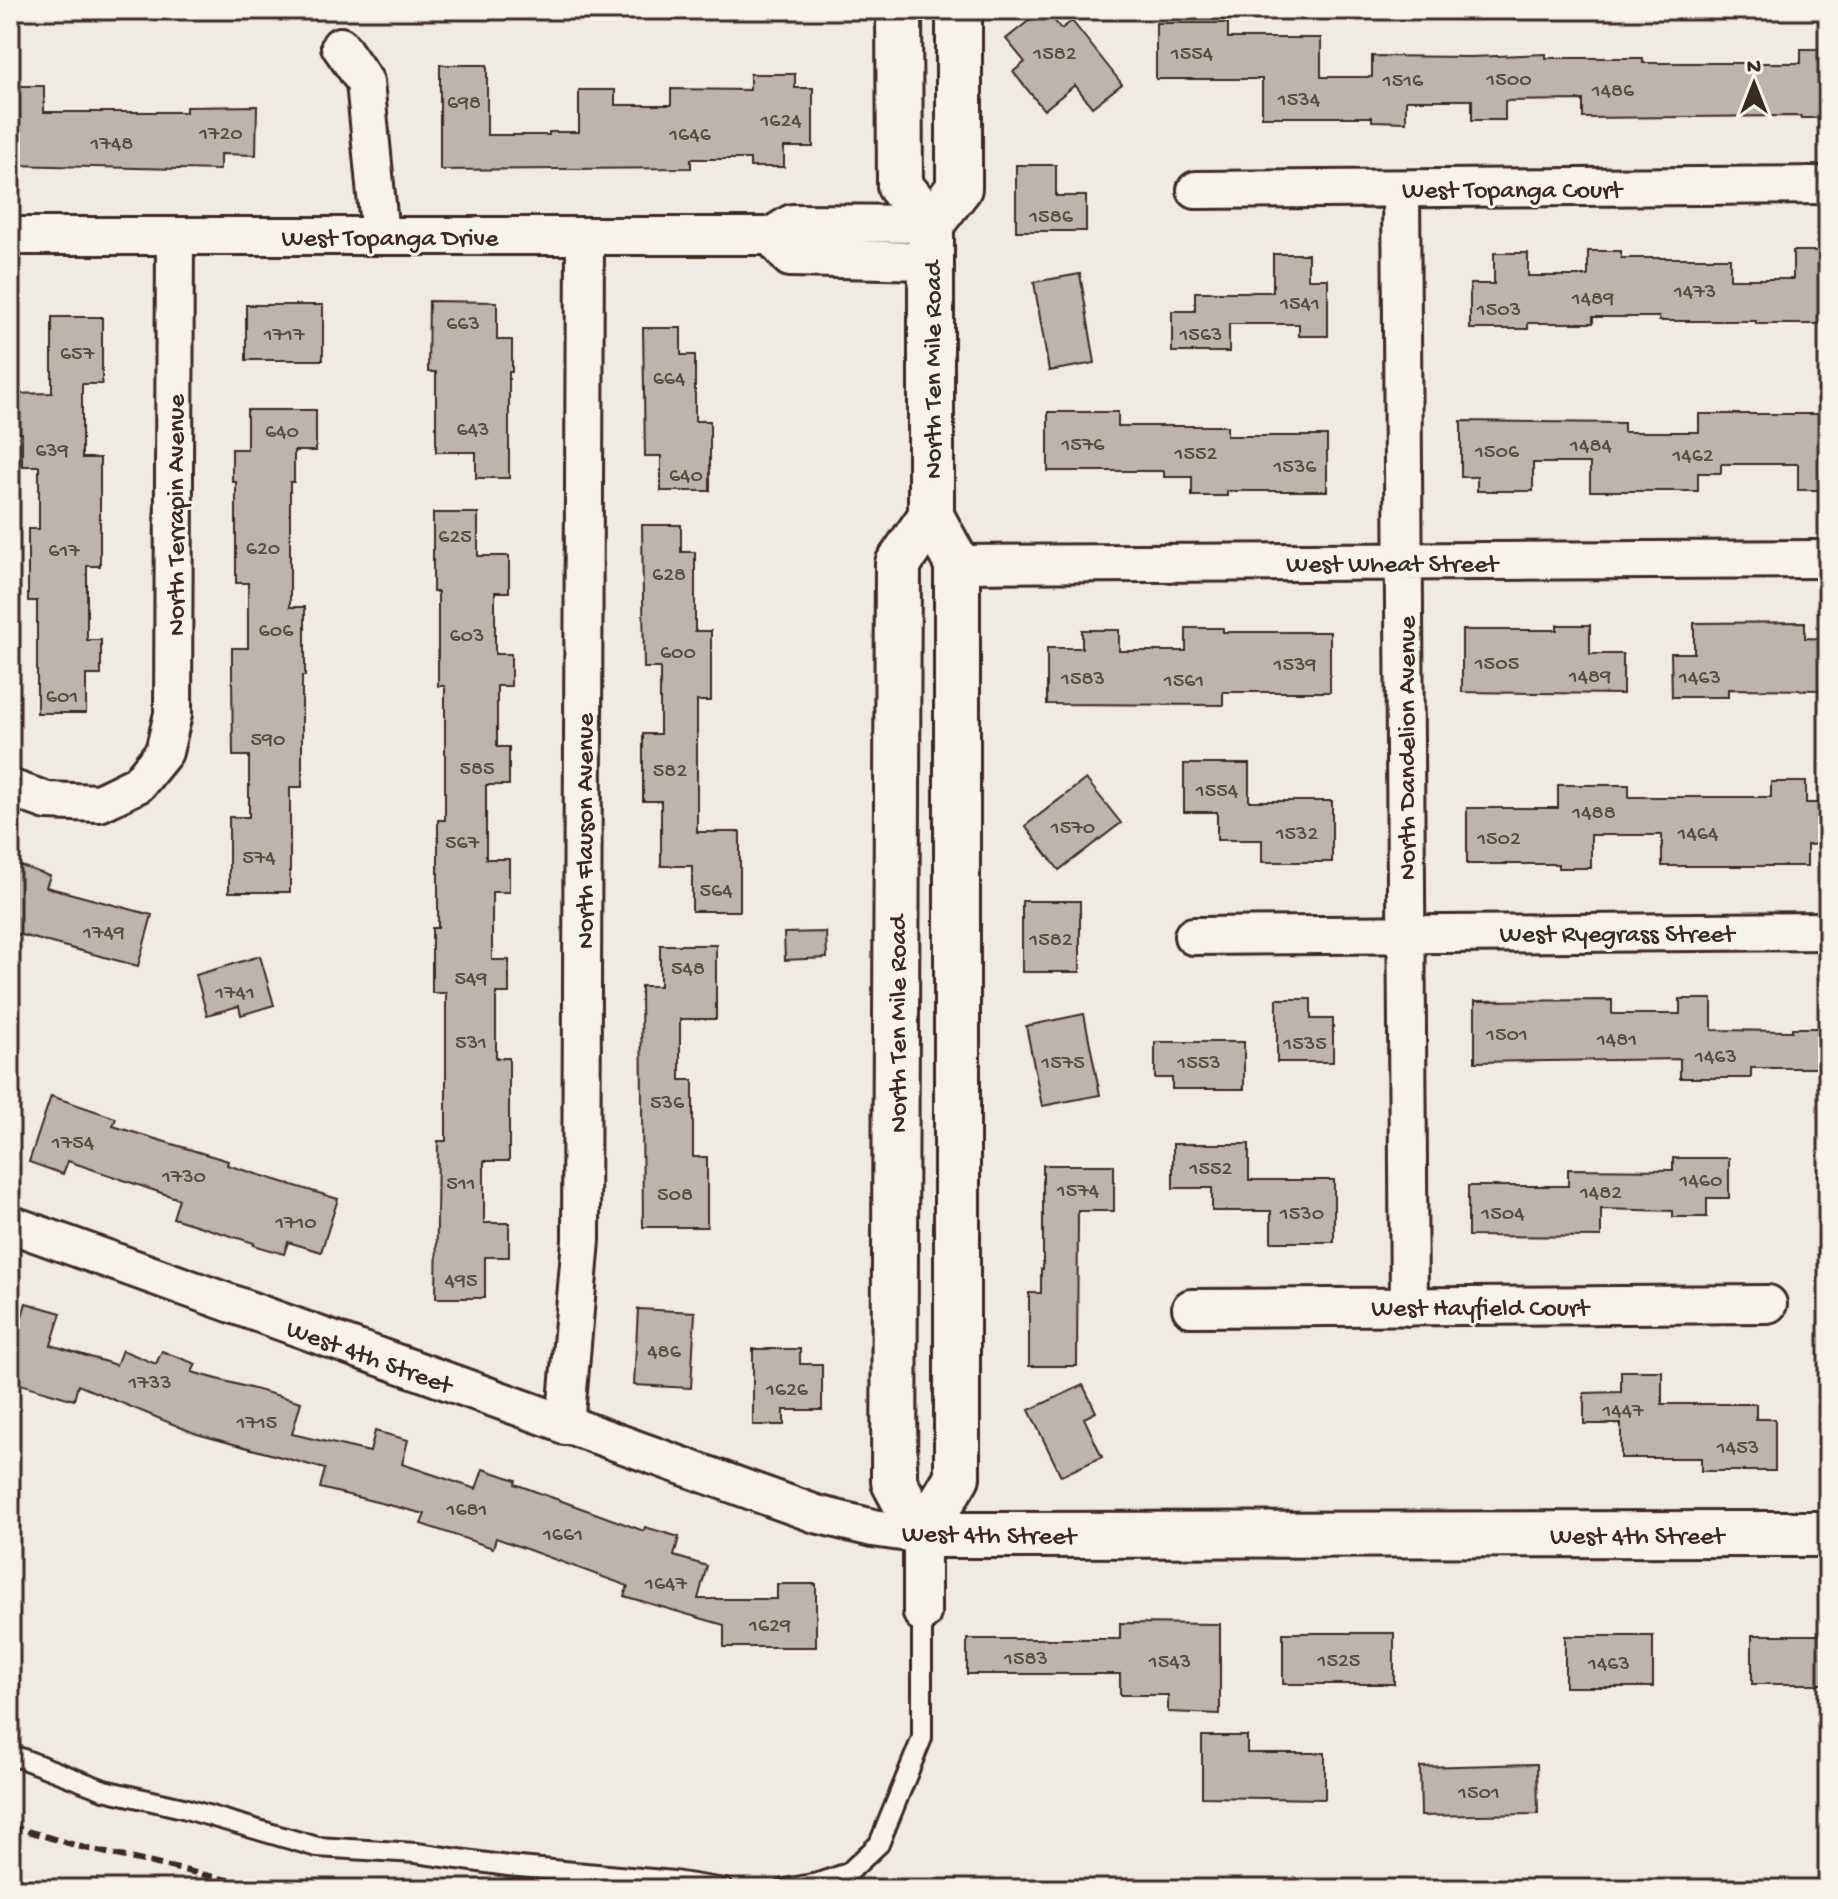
<svg xmlns="http://www.w3.org/2000/svg" width="1838" height="1899" viewBox="0 0 1838 1899" font-family="'Gochi Hand',sans-serif">
	<rect width="100%" height="100%" fill="#efebe0"/>
	<filter id="ink" filterUnits="userSpaceOnUse"><feTurbulence type="fractalNoise" baseFrequency=".0125" numOctaves="2"/><feDisplacementMap in="SourceGraphic" scale="16" xChannelSelector="R" yChannelSelector="G"/><feConvolveMatrix kernelMatrix="1 2 1 2 8 2 1 2 1" color-interpolation-filters="sRGB"/></filter>
	<g filter="url(#ink)">
		<!-- building -->
		<path fill="#bdb5aa" stroke="#3b2a1e" stroke-width="2" d="M1042 10H1046L1061 29 1072 21 1122 84 1092 107 1075 85 1044 110 1013 72 1025 62 1006 39Z
			M1156 23H1228V38H1321V77H1372V56L1471 57 1546 54V58H1643V63H1801V49H1828V118H1801V116L1583 118V100L1505 101V120H1472V100H1406V122L1372 121V117H1262V79H1156Z
			M440 65H487V135H549V132H579V90H615V105H671V89L750 90V74H795V88H813V147H784V167H750V159H691V168L440 170Z
			M10 86H44V112H186V107L257 106 256 155 220 154V170L10 165Z
			M1016 165H1056V196H1086V231H1016Z
			M1588 251H1621V258H1730V279H1793V251H1828V324H1756V321H1659V317H1593V323H1528V329H1470V284H1494V253H1528V276H1588Z
			M1273 254H1308V279H1328V336H1299V324H1229V352H1172V311H1195V292H1273Z
			M1080 274 1095 363 1049 371 1034 282Z
			M429 301 497 302V340H512V372H509V478H476V452H436V372H428Z
			M246 305H323V360H246Z
			M52 317H102V384H82V458H100V566H87V640H101V675H86V713H37V601H28V529H39V466H22V433H10V394L52 393Z
			M643 328H681V355H695V421H710V491H661V456H645Z
			M247 410H316V451H294V482H290V607H305V676H302V787H290V892H229V817H249V756H233L232 676V648H248V583H236V482H232V449H247Z
			M1048 412H1118V426H1227V436H1327V491H1227V496H1192V477H1164V471H1048Z
			M1699 414H1828V490H1798V464H1721V473H1698V491H1590V463H1533V491H1477V477H1461V421L1624 423V432H1699Z
			M433 513H478V556H509V592H495V654H511V686H497V747H509V785H486V859H509V892H492V960H509V993H496V1058H509V1161H484V1223H509V1257H485V1298H436L438 1141H446V993H432V928H438V820H445V686H438V592H433Z
			M642 525H681V552H695V631H711V701H697V832H740V911H692V866H661V801H643V734H660V668H644Z
			M1805 622V638L1826 639V690L1728 689V697H1672L1671 653H1694V623Z
			M1557 625H1590V654H1623V694L1462 692V630H1557Z
			M1186 628H1223V632H1330V692H1223V705L1047 704V648H1082V630H1119V651H1186Z
			M1184 764H1249V801H1332V862H1262V840H1217V812H1184Z
			M1086 779 1121 823 1059 870 1025 826Z
			M1771 782H1806V803H1828V844L1807 845V866H1662V835H1591V868H1558V864H1467V808H1558V785H1629V797H1771Z
			M10 862 50 876 46 887 152 915 138 966 10 932Z
			M1022 901H1080V972H1022Z
			M826 932 827 958 785 960 784 933Z
			M660 945H716V1019H680V1080H693V1157H707V1227H643L641 986H660Z
			M260 956 274 1005 241 1015 239 1006 207 1015 196 975Z
			M1277 999H1311V1019H1333V1062H1277Z
			M1680 999H1712V1030L1792 1031V1028H1828V1068H1751V1078H1680V1059L1475 1062V1001L1612 1000V1014H1680Z
			M1084 1014 1100 1095 1042 1106 1026 1026Z
			M1155 1042H1244V1089H1172V1078H1155Z
			M51 1096 116 1118 113 1126 228 1161 227 1165 338 1199 321 1252 288 1242 284 1254 253 1245 254 1243 173 1218 179 1199 68 1161 63 1174 29 1162Z
			M1173 1144H1249V1180H1334V1242H1271V1211H1212V1188H1173Z
			M1673 1158H1729V1198H1707V1217H1673V1211L1601 1209V1237L1468 1236V1186H1568V1169L1673 1170Z
			M1043 1165H1114V1211H1078L1077 1366H1029V1293H1041V1269H1043Z
			M26 1303 61 1313 51 1345 116 1365 122 1350 156 1364 162 1351 196 1364 192 1372 301 1402 292 1434 370 1452 375 1431 408 1440 402 1464 476 1489 483 1469 516 1480 515 1484 644 1531 645 1527 679 1537 674 1556 707 1566 698 1599H777V1584H816V1647H724V1625L624 1596 628 1586 496 1538 493 1548 421 1524 425 1514 320 1488 325 1469 197 1434 78 1385 74 1400 10 1381V1356Z
			M638 1309 695 1312 691 1388 634 1385Z
			M753 1349H800V1364H822V1410H784V1425H753Z
			M1621 1371H1662V1404H1756V1419H1775V1471H1701V1458H1621V1424H1584V1393L1621 1392Z
			M1083 1385 1096 1412 1084 1418 1102 1457 1061 1476 1029 1410Z
			M1120 1623 1220 1624V1714L1168 1712V1695H1120V1674H967V1639H1120Z
			M1283 1633H1394V1684H1283Z
			M1752 1635H1828V1684H1752Z
			M1565 1636H1653V1687H1565Z
			M1202 1736H1247V1753H1325V1799L1202 1797Z
			M1537 1764 1538 1814 1421 1816 1420 1767Z"/>
		<g fill="none" stroke-linecap="round" stroke-linejoin="round">
			<defs>
				<path id="service" d="M10 1754 104 1790 183 1808 317 1847 416 1853 508 1866 674 1881 724 1889
					M785 1889 818 1883 848 1873 879 1844 922 1738V1613"/>
				<path id="minor" d="M340 46 365 82 380 236
					M1401 189 1409 1307
					M1196 190 1828 185
					M931 224 792 223 771 236 790 258 931 261
					M10 236H771
					M957 564 1828 559
					M10 788 47 801 99 803 138 784 164 752 173 714 175 236
					M1193 936 1828 931
					M10 1224 816 1514 873 1528 922 1535V1613
					M1191 1308 1768 1304
					M565 1426 581 1240 585 236"/>
				<path id="secondary" d="M899 10 900 186 931 224
					M931 516 957 564V1477L922 1535 894 1482 898 564Z
					M931 516V224L959 188V10
					M922 1535 1828 1534"/>
			</defs>
			<!-- service casing -->
			<use href="#service" stroke="#3b2a1e" stroke-width="24"/>
			<!-- minor casing -->
			<use href="#minor" stroke="#3b2a1e" stroke-width="42"/>
			<!-- secondary casing -->
			<use href="#secondary" stroke="#3b2a1e" stroke-width="50"/>
			<!-- service -->
			<use href="#service" stroke="#f7f3e8" stroke-width="18"/>
			<!-- minor -->
			<use href="#minor" stroke="#f7f3e8" stroke-width="36"/>
			<!-- secondary -->
			<use href="#secondary" stroke="#f7f3e8" stroke-width="44"/>
			<!-- rail -->
			<path stroke="#3b2a1e" stroke-width="6" stroke-dasharray="12 6" stroke-linecap="butt" d="M10 1826 85 1848 268 1889"/>
		</g>
	</g>
	<g text-anchor="middle" stroke-width="6" stroke-linejoin="round" paint-order="stroke">
		<!-- number labels -->
		<g font-size="22" fill="#5c4d41">
			<text x="1055" y="59">1582</text>
			<text x="1192" y="59">1554</text>
			<text x="1509" y="85">1500</text>
			<text x="1403" y="86">1516</text>
			<text x="1613" y="96">1486</text>
			<text x="1299" y="105">1534</text>
			<text x="464" y="108">698</text>
			<text x="781" y="126">1624</text>
			<text x="221" y="139">1720</text>
			<text x="690" y="140">1646</text>
			<text x="112" y="149">1748</text>
			<text x="1051" y="222">1586</text>
			<text x="1695" y="297">1473</text>
			<text x="1593" y="304">1489</text>
			<text x="1300" y="309">1541</text>
			<text x="1499" y="315">1503</text>
			<text x="463" y="329">663</text>
			<text x="284" y="340">1717</text>
			<text x="1201" y="340">1563</text>
			<text x="77" y="359">657</text>
			<text x="669" y="384">664</text>
			<text x="473" y="435">643</text>
			<text x="282" y="437">640</text>
			<text x="1083" y="450">1576</text>
			<text x="1591" y="451">1484</text>
			<text x="52" y="456">639</text>
			<text x="1497" y="457">1506</text>
			<text x="1196" y="459">1552</text>
			<text x="1693" y="461">1462</text>
			<text x="1295" y="472">1536</text>
			<text x="686" y="481">640</text>
			<text x="455" y="542">625</text>
			<text x="263" y="554">620</text>
			<text x="64" y="556">617</text>
			<text x="669" y="580">628</text>
			<text x="276" y="636">606</text>
			<text x="467" y="641">603</text>
			<text x="678" y="658">600</text>
			<text x="1497" y="669">1505</text>
			<text x="1295" y="670">1539</text>
			<text x="1590" y="682">1489</text>
			<text x="1700" y="683">1463</text>
			<text x="1083" y="684">1583</text>
			<text x="1184" y="686">1561</text>
			<text x="62" y="702">601</text>
			<text x="268" y="745">590</text>
			<text x="477" y="774">585</text>
			<text x="670" y="776">582</text>
			<text x="1217" y="796">1554</text>
			<text x="1594" y="818">1488</text>
			<text x="1073" y="833">1570</text>
			<text x="1297" y="839">1532</text>
			<text x="1698" y="839">1464</text>
			<text x="1499" y="844">1502</text>
			<text x="462" y="848">567</text>
			<text x="259" y="863">574</text>
			<text x="716" y="896">564</text>
			<text x="104" y="938">1749</text>
			<text x="1051" y="945">1582</text>
			<text x="688" y="974">548</text>
			<text x="471" y="984">549</text>
			<text x="235" y="998">1741</text>
			<text x="1507" y="1040">1501</text>
			<text x="1617" y="1045">1481</text>
			<text x="471" y="1048">531</text>
			<text x="1305" y="1049">1535</text>
			<text x="1716" y="1062">1463</text>
			<text x="1063" y="1068">1575</text>
			<text x="1199" y="1068">1553</text>
			<text x="667" y="1108">536</text>
			<text x="73" y="1148">1754</text>
			<text x="1211" y="1174">1552</text>
			<text x="184" y="1182">1730</text>
			<text x="1701" y="1186">1460</text>
			<text x="461" y="1189">511</text>
			<text x="1078" y="1196">1574</text>
			<text x="1601" y="1198">1482</text>
			<text x="675" y="1200">508</text>
			<text x="1302" y="1219">1530</text>
			<text x="1503" y="1219">1504</text>
			<text x="296" y="1228">1710</text>
			<text x="461" y="1286">495</text>
			<text x="664" y="1357">486</text>
			<text x="150" y="1388">1733</text>
			<text x="787" y="1395">1626</text>
			<text x="1623" y="1416">1447</text>
			<text x="257" y="1428">1715</text>
			<text x="1738" y="1453">1453</text>
			<text x="467" y="1515">1681</text>
			<text x="563" y="1540">1661</text>
			<text x="666" y="1589">1647</text>
			<text x="770" y="1631">1629</text>
			<text x="1026" y="1664">1583</text>
			<text x="1339" y="1666">1525</text>
			<text x="1170" y="1667">1543</text>
			<text x="1609" y="1669">1463</text>
			<text x="1479" y="1798">1501</text>
		</g>
		<!-- street labels -->
		<g font-size="26" fill="#3b2a1e" stroke="#f7f3e8">
			<text x="1512" y="197">West Topanga Court</text>
			<text x="390" y="245">West Topanga Drive</text>
			<text transform="translate(931 370) rotate(-90)" y="9">North Ten Mile Road</text>
			<text transform="translate(174 515) rotate(-90)" y="9">North Terrapin Avenue</text>
			<text x="1392" y="571">West Wheat Street</text>
			<text transform="translate(1405 748) rotate(-90)" y="9">North Dandelion Avenue</text>
			<text transform="translate(583 831) rotate(-90)" y="9">North Flauson Avenue</text>
			<text x="1617" y="941">West Ryegrass Street</text>
			<text transform="translate(896 1024) rotate(-90)" y="9">North Ten Mile Road</text>
			<text x="1480" y="1315">West Hayfield Court</text>
			<text transform="translate(370 1355) rotate(20)" y="9">West 4th Street</text>
			<text transform="translate(989 1533) rotate(1)" y="9">West 4th Street</text>
			<text x="1637" y="1543">West 4th Street</text>
		</g>
	</g>
	<!-- margin -->
	<rect width="1838" height="1899" fill="none" stroke="#f7f3e8" stroke-width="40"/>
	<rect x="20" y="20" width="1798" height="1859" fill="none" stroke="#3b2a1e" stroke-width="3" filter="url(#ink)"/>
	<!-- north arrow -->
	<g transform="translate(1754 84)" stroke="#f7f3e8" stroke-width="6" paint-order="stroke">
	<path d="M0-6L14 30L0 20L-14 30Z" fill="#3b2a1e"/>
	<text y="-12" font-size="22" font-weight="bold" text-anchor="middle" fill="#3b2a1e">N</text>
	</g>
</svg>
